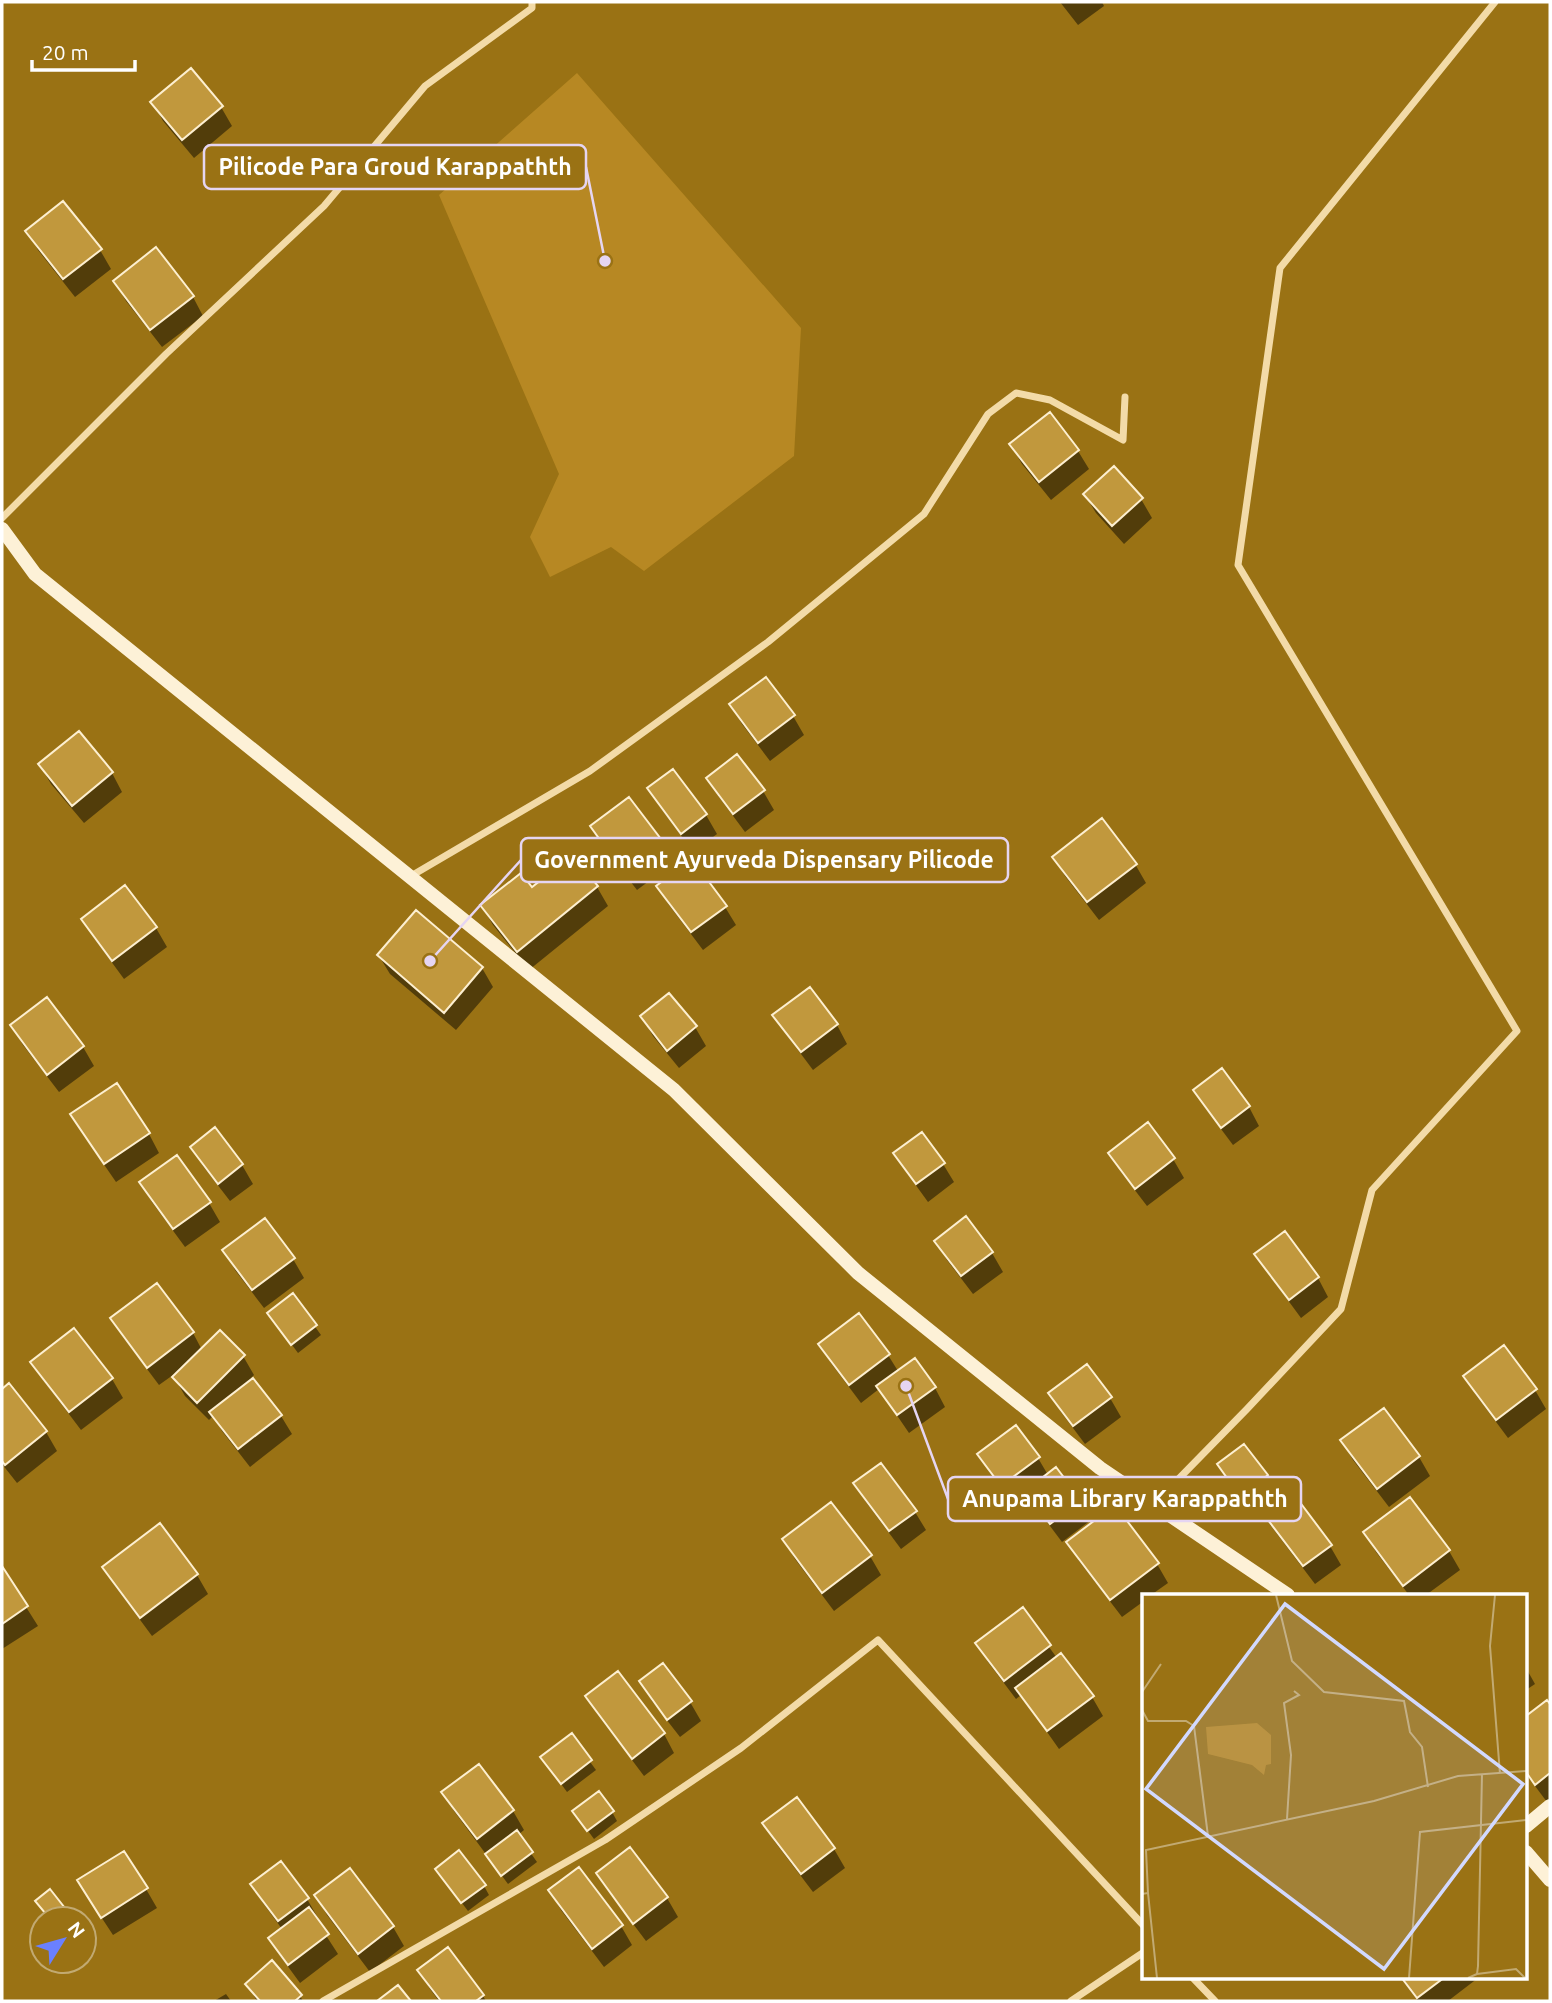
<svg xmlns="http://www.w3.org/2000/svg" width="1552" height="2003" viewBox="0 0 1552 2003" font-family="Ubuntu,sans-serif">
	<rect width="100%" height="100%" fill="#9a7214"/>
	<!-- green -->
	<path fill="#b78823" d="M577 73 801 328 794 456 644 571 611 547 550 577 530 537 559 474 439 195Z"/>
	<!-- shadow -->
	<path fill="#0007" d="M1060 2H1102L1104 6 1078 25Z
		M153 102 221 107 232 126 194 158 163 121Z
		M28 231 100 250 111 269 75 297 38 250Z
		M115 282 193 297 203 316 162 347 126 301Z
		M1011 445 1078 451 1089 469 1051 500 1022 464Z
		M1085 495 1141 499 1152 518 1124 544 1096 513Z
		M765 679 793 716 804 735 770 761 742 724 731 705Z
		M40 765 112 773 122 792 84 823 51 784Z
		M672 771 706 815 717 834 693 852 660 807 649 789Z
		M708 778 763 791 774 810 745 832 719 797Z
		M592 827 662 844 673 863 637 890 603 846Z
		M561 843 597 887 608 906 529 970 493 925 482 906 532 889 552 873Z
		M1054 858 1135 864 1146 883 1099 920 1065 876Z
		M658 887 725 907 736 925 703 950 669 905Z
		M125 888 156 928 167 947 124 979 94 938 83 919Z
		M379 956 482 968 493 987 456 1030 390 974Z
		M47 999 83 1047 94 1066 59 1092 23 1045 12 1026Z
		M775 1015 837 1025 847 1044 813 1070 786 1034Z
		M642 1017 695 1027 706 1046 679 1068 653 1036Z
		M1195 1090 1249 1107 1259 1126 1233 1145 1206 1109Z
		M1147 1125 1173 1159 1184 1178 1147 1206 1121 1172 1110 1153Z
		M214 1130 242 1165 253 1184 230 1201 203 1166 192 1147Z
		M83 1134H149L159 1153 116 1182Z
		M896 1154 943 1164 954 1182 928 1202 907 1173Z
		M141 1183 209 1203 220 1222 185 1247 152 1202Z
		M966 1219 992 1253 1003 1272 973 1294 947 1260 936 1241Z
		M264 1221 293 1259 304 1278 264 1308 235 1270 225 1251Z
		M1284 1234 1318 1278 1328 1297 1301 1318 1268 1273 1257 1255Z
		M157 1285 193 1333 202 1350 243 1356 254 1375 251 1378 281 1416 292 1434 250 1467 222 1431 213 1416 209 1420 185 1396 173 1375 159 1385 123 1337 112 1319Z
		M293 1296 321 1335 298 1353 275 1322Z
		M74 1331 112 1379 123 1398 81 1430 44 1381 33 1362Z
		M820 1345 888 1355 898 1371 935 1388 945 1407 909 1433 879 1389 861 1403 831 1363Z
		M1503 1348 1535 1390 1546 1409 1508 1438 1476 1395 1465 1376Z
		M8 1386 46 1432 57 1451 17 1483 2 1464V1391Z
		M1050 1393 1110 1398 1121 1417 1085 1444 1061 1412Z
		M1383 1410 1419 1457 1430 1476 1389 1507 1353 1460 1342 1441Z
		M979 1454 1038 1458 1048 1475 1056 1469 1080 1501 1091 1520 1062 1542 1038 1510 1028 1492 1013 1504 990 1473Z
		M1219 1465 1266 1476 1277 1495 1330 1546 1341 1565 1315 1584 1271 1526 1260 1508 1252 1514 1230 1484Z
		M855 1484 915 1512 926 1530 901 1549 866 1502Z
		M1410 1499 1449 1551 1460 1570 1426 1595H1409L1376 1552 1365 1533Z
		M159 1525 197 1575 208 1594 152 1636 115 1586 104 1567Z
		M784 1540 870 1556 881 1575 834 1611 795 1559Z
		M1069 1542 1157 1564 1168 1583 1151 1595H1144V1601L1122 1617 1079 1561Z
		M2 1569 38 1626 2 1649Z
		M1022 1610 1057 1658 1092 1697 1103 1716 1059 1749 1021 1695 1016 1699 988 1662 977 1643Z
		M663 1666 690 1702 701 1721 680 1737 652 1701 641 1682Z
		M1526 1668 1535 1684 1526 1690Z
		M618 1673 664 1734 674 1753 644 1776 598 1715 587 1697Z
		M1547 1702 1550 1707V1800L1547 1802 1526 1774V1718Z
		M571 1736 596 1770 567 1792 548 1766Z
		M479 1766 513 1811 524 1830 518 1835 537 1862 508 1884 454 1811 444 1793Z
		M796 1799 834 1849 845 1868 813 1892 775 1842 764 1824Z
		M612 1812 617 1821 594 1839 580 1820Z
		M630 1850 667 1898 678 1917 646 1941 609 1892 598 1874Z
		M280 1864 307 1899 318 1918 316 1920 338 1954 300 1983 281 1957 270 1938 282 1929 263 1903 252 1885Z
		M350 1870 393 1927 404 1946 370 1972 327 1915 316 1896Z
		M443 1878 484 1886 489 1895 468 1911Z
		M146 1889 157 1908 113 1935 90 1900Z
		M550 1891 621 1926 632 1945 604 1967 561 1910Z
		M447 1949 483 1996 486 2001H439L430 1989 419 1970Z
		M1400 1977H1478V1978L1448 2001H1418Z
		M247 1984 300 1996 303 2001H257Z
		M226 1994 231 2001H214Z"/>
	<!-- building -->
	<path fill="#c1983d" stroke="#fdefd0" stroke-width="2" d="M191 68 223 106 182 140 150 102Z
		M63 201 102 249 63 279 25 231Z
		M156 247 194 296 150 330 113 281Z
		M1050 412 1079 450 1039 482 1009 444Z
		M1114 466 1143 498 1112 526 1083 494Z
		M766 677 795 715 758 743 729 704Z
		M79 731 113 772 72 806 38 764Z
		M737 754 765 790 733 814 706 778Z
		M673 769 707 814 681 834 647 788Z
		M629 797 664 843 624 873 590 826Z
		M1102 818 1137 864 1087 902 1052 857Z
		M561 841 598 886 517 952 480 905 521 873 532 887 550 873 543 855Z
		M692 859 727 906 691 932 656 886Z
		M125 885 157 927 112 961 81 919Z
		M416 910 483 967 444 1013 377 955Z
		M810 987 838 1024 801 1052 772 1015Z
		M669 993 697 1026 667 1051 640 1016Z
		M47 997 84 1046 47 1075 10 1025Z
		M1222 1068 1250 1106 1221 1128 1193 1090Z
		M117 1083 150 1133 104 1164 70 1114Z
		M1148 1122 1175 1158 1135 1189 1108 1153Z
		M215 1127 243 1164 218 1184 190 1147Z
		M922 1132 945 1163 916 1184 893 1153Z
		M177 1155 211 1202 173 1229 139 1182Z
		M966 1216 993 1252 961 1276 934 1241Z
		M265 1218 295 1258 252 1290 222 1250Z
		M1285 1231 1319 1277 1289 1300 1254 1254Z
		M157 1283 194 1332 147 1368 110 1318Z
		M293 1293 317 1325 291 1345 267 1313Z
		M859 1313 890 1354 849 1385 818 1344Z
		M74 1328 113 1378 69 1412 30 1362Z
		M220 1330 245 1355 197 1403 172 1377Z
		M1504 1345 1537 1389 1496 1420 1463 1376Z
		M915 1358 936 1387 897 1415 876 1386Z
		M1087 1364 1112 1397 1073 1426 1048 1393Z
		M253 1378 282 1415 238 1449 209 1412Z
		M9 1383 47 1431 5 1465 2 1461V1389Z
		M1384 1408 1420 1456 1377 1489 1340 1440Z
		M1016 1425 1040 1457 1001 1486 977 1454Z
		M1244 1444 1268 1475 1240 1496 1217 1464Z
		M881 1463 917 1511 889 1531 853 1483Z
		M1056 1467 1081 1500 1050 1524 1025 1491Z
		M1287 1485 1332 1545 1303 1566 1258 1507Z
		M1410 1497 1450 1550 1403 1586 1363 1532Z
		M831 1502 872 1555 822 1593 782 1539Z
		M1115 1505 1159 1563 1110 1600 1066 1542Z
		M160 1523 198 1574 140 1618 102 1567Z
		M2 1566 28 1606 2 1624Z
		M1023 1607 1051 1645 1004 1681 975 1643Z
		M1061 1653 1094 1696 1047 1731 1015 1688Z
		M663 1663 692 1701 667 1720 639 1681Z
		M618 1671 665 1733 632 1759 585 1696Z
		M1547 1700 1550 1704V1773L1535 1785 1526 1772V1716Z
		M572 1733 592 1760 561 1784 540 1757Z
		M479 1764 514 1810 477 1839 441 1792Z
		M599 1791 614 1811 587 1831 572 1811Z
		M797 1797 835 1848 801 1874 762 1823Z
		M517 1830 533 1852 501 1876 485 1854Z
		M630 1847 668 1897 633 1924 596 1873Z
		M459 1850 486 1885 461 1903 435 1869Z
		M124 1851 148 1888 101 1918 77 1880Z
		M281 1861 309 1898 278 1921 250 1884Z
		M579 1867 623 1925 592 1949 548 1890Z
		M350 1868 394 1926 358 1954 314 1895Z
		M50 1889 72 1917 69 1919H50L35 1901Z
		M309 1907 329 1934 288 1965 268 1938Z
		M448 1947 484 1995 476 2001H441L417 1970Z
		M272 1960 302 1995 295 2001H260L245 1984Z
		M1401 1977H1445L1417 1998Z
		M398 1985 411 2001H377Z"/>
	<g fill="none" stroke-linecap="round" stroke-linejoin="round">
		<!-- street -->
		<path stroke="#f3dba8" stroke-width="7" d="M2 518 166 354 324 206 425 86 532 8V2
			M411 876 590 771 768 642 924 514 988 414 1016 393 1050 400 1123 440 1125 397
			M1154 1504 1247 1409 1341 1309 1372 1190 1517 1031 1238 565 1280 268 1495 2
			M1192 1977 1215 2001
			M323 2001 605 1840 741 1748 878 1640 1144 1926
			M1071 2001 1144 1952"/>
		<!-- secondary -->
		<path stroke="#fdf1d7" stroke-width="14" d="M2 529 35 574 674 1090 858 1273 1100 1468 1288 1595
			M1526 1826 1550 1806
			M1526 1852 1550 1880"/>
	</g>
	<!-- overview -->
	<g transform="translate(1142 1594)">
		<rect width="385" height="385" fill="#9a7214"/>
		<path d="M115 129 129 141V170L124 171 122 181 110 171 66 160 64 133Z" fill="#b78823"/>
		<path fill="none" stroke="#c2aa72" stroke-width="2" d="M134 1 150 67 182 98 262 107 268 138 280 153 286 193M353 1 348 52 358 180M0 98 19 70M0 116 6 127H44L52 132 66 242M145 225 149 161 142 109 157 101 152 97M6 299 15 384M0 300 6 299 4 256 232 207 316 182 385 177M335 380 374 375 383 384M267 384 278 238 385 226M326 384 335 380 336 372 340 180"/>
		<path fill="#d2d9ff" fill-opacity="0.15" stroke="#d2d9ff" stroke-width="3.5" d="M143 10 381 190 242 375 4 195Z"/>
		<rect width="385" height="385" fill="none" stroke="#fff" stroke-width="3.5"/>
	</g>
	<!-- callouts -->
	<path fill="none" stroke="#e5d5f2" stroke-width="2.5" d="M605 261L586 167M430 961L521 860M906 1386L948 1499"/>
	<g fill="#e5d5f2" stroke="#9a7214" stroke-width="2.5">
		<circle cx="605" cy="261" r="7"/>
		<circle cx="430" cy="961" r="7"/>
		<circle cx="906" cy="1386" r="7"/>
	</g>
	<g fill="#9a7214" stroke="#e5d5f2" stroke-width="2.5">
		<rect x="204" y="145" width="382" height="44" rx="7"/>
		<rect x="521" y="838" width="487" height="44" rx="7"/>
		<rect x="948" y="1477" width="353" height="44" rx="7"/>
	</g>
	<g font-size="23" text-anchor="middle" font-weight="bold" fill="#fff">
		<text x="395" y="175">Pilicode Para Groud Karappathth</text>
		<text x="764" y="868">Government Ayurveda Dispensary Pilicode</text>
		<text x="1125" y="1507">Anupama Library Karappathth</text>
	</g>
	<!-- border -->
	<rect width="1552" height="2003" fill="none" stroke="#ffffff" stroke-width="7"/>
	<!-- north arrow -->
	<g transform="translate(63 1940) rotate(53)"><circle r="33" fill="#9a7214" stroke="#c2aa72" stroke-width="2"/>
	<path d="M0-5L12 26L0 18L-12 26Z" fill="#6a80ff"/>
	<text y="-10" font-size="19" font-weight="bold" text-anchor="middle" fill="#ffffff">N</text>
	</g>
	<!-- scale -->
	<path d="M32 60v10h103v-10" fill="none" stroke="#ffffff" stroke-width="3.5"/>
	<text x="42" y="60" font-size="21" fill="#ffffff" stroke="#9a7214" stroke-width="5" paint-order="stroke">20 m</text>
</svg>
